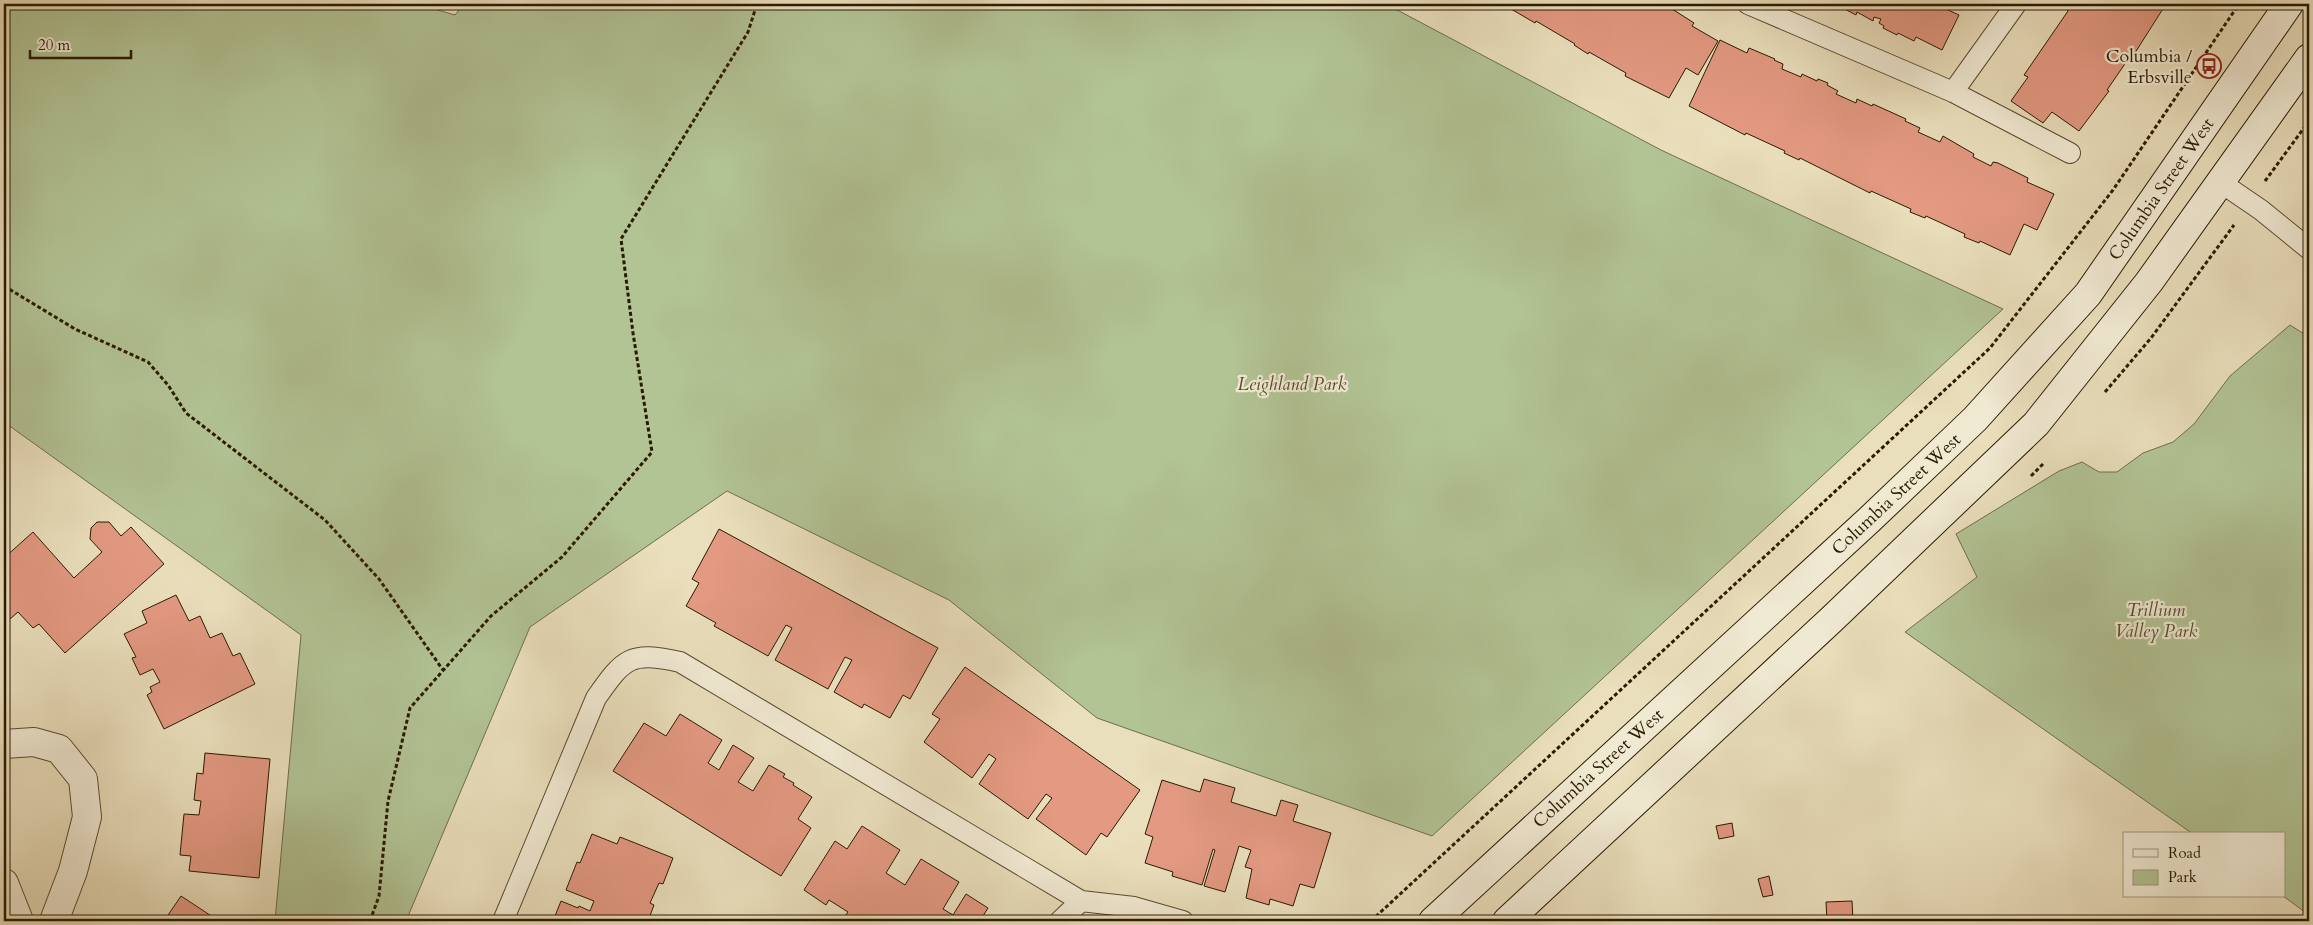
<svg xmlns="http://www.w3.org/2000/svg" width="2313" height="925" viewBox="0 0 2313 925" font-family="Cardo,serif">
	<rect width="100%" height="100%" fill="#eadfbc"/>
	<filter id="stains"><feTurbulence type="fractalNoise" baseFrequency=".004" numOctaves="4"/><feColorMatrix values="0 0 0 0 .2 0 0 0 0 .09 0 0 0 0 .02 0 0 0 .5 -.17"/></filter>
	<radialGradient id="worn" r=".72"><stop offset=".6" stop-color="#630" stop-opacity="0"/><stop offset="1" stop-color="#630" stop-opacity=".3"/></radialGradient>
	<!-- green -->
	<path fill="#b2c394" stroke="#6e6e4c" d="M4 4H417L455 15 464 4H1386L1661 150 2003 309 1432 836 1097 718 949 600 727 491 530 627 406 921H275L301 635 4 422Z
		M2290 325 2309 337V915L2283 896 2284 834H2193L1905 632 1977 577 1956 534 2059 471 2082 462 2099 472H2117L2143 453 2173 442 2194 424 2230 376Z"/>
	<!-- building -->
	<path fill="#e39982" stroke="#2b1a03" d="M1505 4H1652L1658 7 1660 4 1666 5 1694 23 1692 26 1718 41 1698 75 1686 68 1669 98 1625 76 1626 73 1589 52 1588 54 1574 45 1575 44 1536 21 1535 23 1506 6Z
		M1839 4H1949L1946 9 1959 15 1942 50 1916 37 1914 41 1898 33 1897 35 1883 28 1884 26 1879 23 1881 19 1874 17 1873 21 1857 12 1856 15 1841 7 1842 6Z
		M2070 4H2166L2133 56 2131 55 2107 90 2109 91 2079 131 2052 112 2043 123 2011 101 2028 77 2024 75 2068 11 2066 9Z
		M1720 40 1747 53 1749 48 1775 59 1774 60 1783 64 1782 69 1801 77 1802 74 1817 81 1818 79 1828 83 1827 85 1838 91 1836 94 1856 103 1857 99 1872 106 1873 104 1906 119 1905 121 1920 128 1918 132 1940 142 1943 136 1974 154 1973 157 1991 166 1993 162 1998 163 2028 178 2027 182 2054 194 2037 230 2024 224 2010 255 1980 241 1979 243 1964 237 1965 234 1926 216 1925 218 1910 212 1911 209 1871 191 1870 193 1800 158 1799 160 1784 153 1785 151 1746 133 1745 135 1689 106Z
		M97 522H109L121 536 131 527 164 564 65 653 39 624 33 628 18 612 10 619 4 612V558L33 532 74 578 102 552 90 539 91 528Z
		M719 529 938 648 910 699 903 695 890 718 864 704 862 708 834 692 852 660 845 657 828 689 775 660 792 628 786 625 768 656 714 626 716 623 686 606 699 583 692 579Z
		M176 595 189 621 200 616 210 638 222 633 233 656 240 653 255 684 164 729 147 695 152 692 150 687 160 682 153 669 140 675 132 658 136 657 124 634 147 623 142 611Z
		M965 667 1140 790 1107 837 1101 833 1086 855 1036 819 1052 798 1046 794 1028 819 979 784 996 759 989 754 972 778 924 742 940 719 932 714Z
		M680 714 722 740 708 763 719 770 733 745 754 758 738 782 753 791 769 765 785 774 783 777 794 783 793 785 812 797 798 819 811 828 781 876 613 771 644 723 666 736Z
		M205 753 270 759 259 878 189 871 191 856 180 855 184 814 199 815 201 801 194 800 197 773 203 774Z
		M1204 779 1235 788 1231 802 1276 816 1281 800 1298 805 1293 821 1331 833 1314 888 1300 884 1293 906 1270 899 1269 905 1246 898 1252 869 1245 867 1251 850 1239 846 1225 892 1204 886 1215 850 1213 849 1202 885 1172 876 1173 872 1145 863 1153 837 1145 834 1162 780 1200 792Z
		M1732 823 1734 836 1719 839 1716 826Z
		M862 826 900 850 886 873 905 885 921 859 959 882 943 909 953 915 966 894 988 908 980 921H854L845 916 848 912 829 900 826 905 804 890 835 841 847 849Z
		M592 834 617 844 620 837 673 858 663 884 659 883 650 903 654 905 648 921H553L561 901 578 908 579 906 590 911 594 901 566 890 577 862 580 863Z
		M1769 876 1773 895 1763 897 1758 879Z
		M181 896 219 921H164Z
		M1852 901 1853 921H1827L1826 902Z"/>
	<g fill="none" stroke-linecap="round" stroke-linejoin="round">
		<defs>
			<path id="lane" d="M1748 4 1953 92 2070 153
				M1953 92 2016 4
				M2220 182 2261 210 2309 249
				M1081 901 1134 907 1183 921
				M503 921 596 698C624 658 630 651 680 662L1081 901 1060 921"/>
			<path id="street" d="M4 744 34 742 59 749 83 779 87 817 73 871 54 921
				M4 883 19 921"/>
			<path id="secondary" d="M1433 921 1869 520 1975 419 2088 294 2289 4
				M1507 921 1832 619 2036 424 2149 282 2309 58"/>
		</defs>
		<!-- lane casing -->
		<use href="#lane" stroke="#5b4b31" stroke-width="22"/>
		<!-- street casing -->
		<use href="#street" stroke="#5b4b31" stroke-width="30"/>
		<!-- secondary casing -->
		<use href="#secondary" stroke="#2b1a03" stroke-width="30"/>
		<!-- path -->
		<path stroke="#2b1a03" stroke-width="3" stroke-dasharray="4 2.5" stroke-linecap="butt" d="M2265 181 2309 121
			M4 286 75 329 148 362 168 385 186 413 325 520 379 579 443 670
			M2105 392 2151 338 2234 225
			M2031 476 2044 463
			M370 921 379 896 388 801 410 708 491 616 562 557 652 452 633 333 621 239 748 32 757 4
			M1371 921 1990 348 2113 190 2239 4
			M1397 921 1402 916"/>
		<!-- lane -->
		<use href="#lane" stroke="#f1ead3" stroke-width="20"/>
		<!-- street -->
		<use href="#street" stroke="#f1ead3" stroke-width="28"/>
		<!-- secondary -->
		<use href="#secondary" stroke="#f1ead3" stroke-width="28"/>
	</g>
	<!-- icons -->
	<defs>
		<symbol id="bus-ring" viewBox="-11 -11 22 22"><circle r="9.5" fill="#f1ead3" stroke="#8f2418" stroke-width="1.5"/><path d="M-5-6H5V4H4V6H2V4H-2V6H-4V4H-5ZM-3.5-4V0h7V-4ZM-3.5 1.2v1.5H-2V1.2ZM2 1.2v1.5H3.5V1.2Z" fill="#8f2418"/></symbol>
	</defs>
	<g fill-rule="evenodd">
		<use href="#bus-ring" x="2195" y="52" width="28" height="28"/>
	</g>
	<g text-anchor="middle" stroke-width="4.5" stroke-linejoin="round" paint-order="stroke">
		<!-- poi labels -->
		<g font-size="18" fill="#2b1a03" stroke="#f1ead3" text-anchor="end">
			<text x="2192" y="62">Columbia /<tspan x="2192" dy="21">Erbsville</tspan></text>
		</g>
		<!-- street labels -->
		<g font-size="18" fill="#2b1a03" stroke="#f1ead3">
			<text transform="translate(2161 189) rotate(-55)" y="6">Columbia Street West</text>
			<text transform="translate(1896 494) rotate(-43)" y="6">Columbia Street West</text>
			<text transform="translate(1598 768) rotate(-42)" y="6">Columbia Street West</text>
		</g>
		<!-- park labels -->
		<g font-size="18" font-style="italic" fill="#544d2e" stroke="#f1ead3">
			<text x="1292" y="390">Leighland Park</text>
			<text x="2156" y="616">Trillium<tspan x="2156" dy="21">Valley Park</tspan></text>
		</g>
	</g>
	<!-- margin -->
	<rect width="2313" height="925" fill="none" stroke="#eadfbc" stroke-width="20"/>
	<rect x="5" y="5" width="2303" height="915" fill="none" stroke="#2b1a03" stroke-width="2.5"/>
	<rect x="10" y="10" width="2293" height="905" fill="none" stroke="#2b1a03"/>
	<!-- legend -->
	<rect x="2123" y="832" width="162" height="65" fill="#f1ead3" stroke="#a29780"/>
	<rect x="2133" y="849" width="25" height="8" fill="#f1ead3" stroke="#a29780"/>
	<text x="2168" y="858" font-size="15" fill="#2b1a03">Road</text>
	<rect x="2133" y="870" width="25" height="15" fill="#b2c394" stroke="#a29780"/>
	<text x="2168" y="882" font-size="15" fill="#2b1a03">Park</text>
	<!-- scale -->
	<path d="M30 50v8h101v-8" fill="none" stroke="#2b1a03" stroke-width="2.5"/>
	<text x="38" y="50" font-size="15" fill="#2b1a03" stroke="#f1ead3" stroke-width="4" paint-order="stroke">20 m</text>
	<rect width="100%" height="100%" filter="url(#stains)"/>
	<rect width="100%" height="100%" fill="url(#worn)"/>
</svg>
